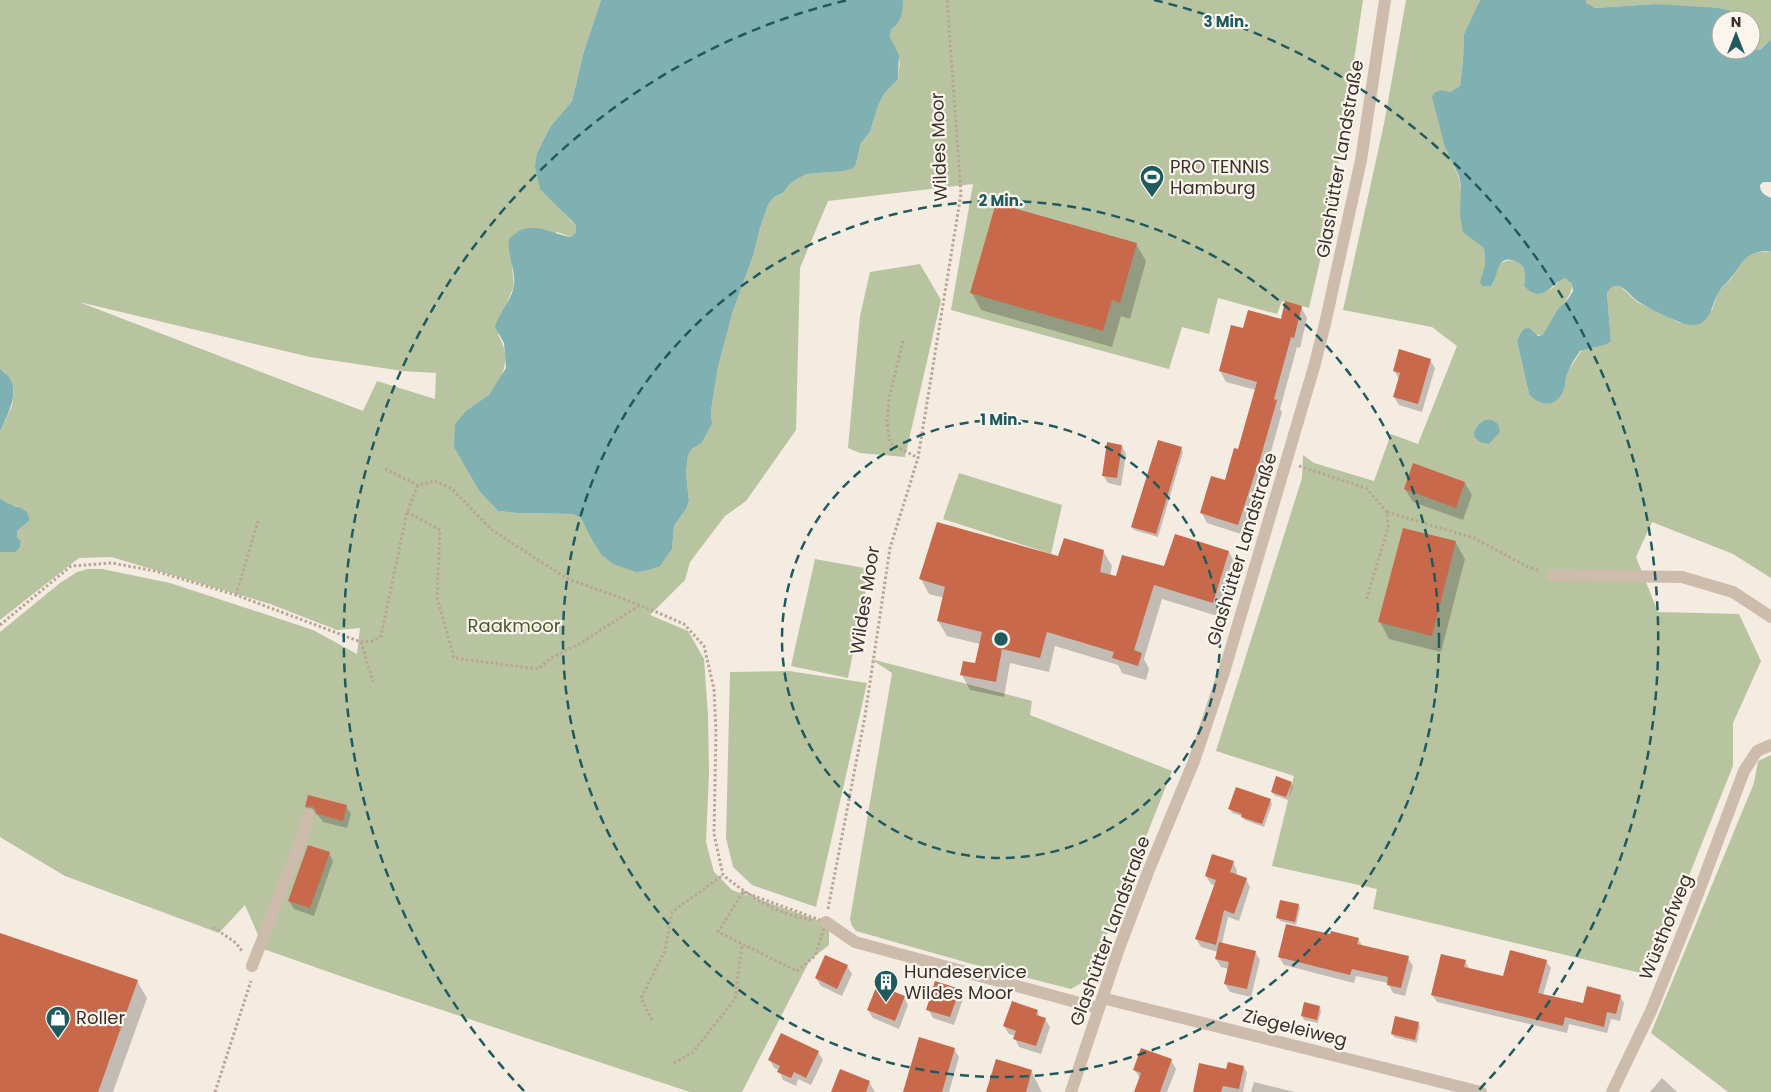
<svg xmlns="http://www.w3.org/2000/svg" width="1771" height="1092" viewBox="0 0 1771 1092" font-family="Poppins,sans-serif">
	<rect width="100%" height="100%" fill="#f4ebe1"/>
	<!-- green -->
	<path fill="#b8c4a0" fill-rule="evenodd" d="M0 0H601L584 51 572 101 550 127 537 153 563 212 576 226V232L571 237 557 232 512 267 514 286 508 300 498 335C511 355 505 377 490 394 484 400 474 405 467 410L473 478 480 492 498 511 517 513 573 514 582 518 593 542 672 549 674 526 686 509 689 501 686 473 688 455 692 449 702 441 712 424 711 411 718 367 733 311 753 256 760 228 768 205 774 197 783 193 789 185 797 179 807 174 830 172 856 164 861 143 870 132 878 106 884 94 898 79 900 62 890 37 891 30C902 21 903 14 903 0H1363L1331 213 1309 308 1282 301 1277 314 1218 298 1209 334 1182 327 1169 369 951 310 973 184 828 201 800 268 796 430 746 501 725 516 690 562 685 580 650 615 688 631 704 659 708 715 709 773 706 842 714 872 732 890 829 924V945L810 960 742 1092H690L363 984 255 946 259 937 245 905 219 933 65 876 0 837V632L60 583 77 572 88 569H102L170 583 313 630 357 654 360 628 337 630 270 604 111 557 79 558 0 620V552H16L20 547 21 543 17 538V531L29 521 17 506 5 504 0 498V432L12 406 14 390 5 372 0 369ZM79 302 310 357 403 371 436 373 435 399 377 381 363 411Z
		M1406 0H1480L1464 34 1463 61 1460 86 1450 92 1444 91 1454 167C1463 182 1462 198 1460 216L1484 248 1485 265 1483 286H1491C1497 281 1494 274 1498 267 1504 257 1521 258 1524 270 1526 275 1524 281 1524 286 1533 295 1545 294 1555 286 1559 282 1560 280 1565 278L1572 284C1573 298 1557 307 1551 321 1549 325 1547 333 1543 335 1539 337 1529 331 1524 329L1521 332 1517 341 1529 394 1565 384 1567 373 1581 351 1611 341 1607 294 1608 290 1612 287 1617 286 1621 287 1637 302 1680 323 1712 310 1719 290 1730 280 1744 260 1752 253 1771 251V578L1733 554 1652 522 1636 557 1658 612 1739 614 1761 661 1733 723V766L1649 975 1373 909 1377 889 1272 866 1294 776 1216 751 1302 478 1303 455 1314 463 1374 481 1391 434 1418 444 1457 346 1432 327 1343 310 1384 124Z
		M1586 0H1771V39L1760 50H1752V44L1758 32 1751 18 1655 4 1595 8 1585 3Z
		M920 264 941 300 905 457 860 453 848 448 860 316 870 272Z
		M959 473 1062 505 1051 554 943 519Z
		M815 559 870 569 848 678 791 666Z
		M871 659 1032 701 1030 715 1172 771 1090 978 1071 989 972 964 856 931 852 926 850 919 892 673Z
		M789 671 867 683 816 907 752 885 733 867 726 838 730 672Z
		M1771 755V1092H1728L1651 1033 1754 783 1758 761Z"/>
	<!-- water -->
	<path fill="#7fb0b2" fill-rule="evenodd" d="M601 0H903C903 14 902 21 891 30L890 37 899 55 898 79 884 94 878 106 870 132 861 143 856 164 853 168 843 171 807 174 797 179 789 185 783 193 774 197 768 205 760 228 753 256 733 311 718 367 711 411 712 424 702 442 692 449 688 455 686 473 689 501 686 509 674 526 672 549 660 566 649 570 636 572 613 564 602 555 593 542 581 518 573 514 517 513 498 511 480 492 454 447 455 424 467 410 489 395 506 368 504 343 495 327C499 313 511 301 514 286 516 271 507 255 509 239 530 217 547 233 571 237L576 232V226L573 222 540 189 535 166 537 153 550 127 572 101 584 51Z
		M1480 0H1586V3L1595 8 1655 4 1718 8 1740 13 1751 18 1757 24C1758 34 1752 41 1752 50H1760L1771 39V182H1763L1760 185C1760 193 1765 195 1771 198V251C1744 251 1745 261 1730 279 1727 283 1722 286 1720 290 1711 303 1712 326 1691 325 1681 325 1648 308 1639 302 1632 298 1625 287 1618 286 1612 286 1608 289 1607 294L1611 341 1607 344 1580 351C1576 357 1571 364 1568 372 1565 378 1566 385 1563 391 1557 408 1539 406 1529 394L1517 341 1521 332 1524 329 1529 328 1538 336 1543 335 1557 310 1568 299 1573 291 1572 284 1565 278C1550 284 1543 305 1524 286 1525 278 1527 266 1517 262 1495 251 1499 279 1491 286H1483L1480 283 1485 265 1484 248 1463 232 1460 216 1461 186 1459 176 1445 147 1432 97C1436 89 1442 90 1450 92L1460 86 1463 61 1464 34ZM1721 20H1751V50H1721Z
		M0 369C25 385 9 411 0 432Z
		M1485 420H1492L1498 424 1500 432 1489 444 1480 442 1475 438 1474 432 1479 424Z
		M0 498C10 509 30 504 29 521L17 531V537L21 542 20 547 16 552H0Z"/>
	<!-- shadow -->
	<path fill="#0003" d="M1136 244 1146 261 1130 319 1121 316 1112 347 981 310 972 293Z
		M1301 307 1307 318 1300 348 1297 347 1280 409 1282 412 1263 480H1261L1244 535 1207 523 1201 512 1226 482 1239 451 1256 390 1226 382 1220 371 1244 330 1282 321Z
		M1430 360 1435 368 1422 412 1399 405 1394 397 1400 380 1394 371Z
		M1122 446 1126 454 1121 486 1108 483 1103 475Z
		M1181 448 1183 452 1158 537 1134 530 1132 527Z
		M1465 483 1472 495 1463 520 1413 502 1405 489Z
		M1404 529 1456 543 1465 559 1441 652 1389 639 1380 622Z
		M1176 535 1229 552 1237 567 1221 617 1162 599 1144 659 1149 669 1146 680 1122 673 1118 665 1055 646 1049 672 1010 663 1004 697 970 690 962 675 976 665 980 644 947 636 938 621 944 598 929 594 921 579 1103 551 1112 566 1110 576 1117 577 1165 568Z
		M1291 783 1293 787 1288 800 1274 795 1272 792Z
		M309 797 346 806 351 814 347 828 323 822 317 814 311 815 306 807Z
		M1270 800 1272 804 1264 827 1245 820 1242 816 1232 813 1230 809Z
		M329 853 333 861 314 916 294 909 289 901Z
		M1233 862 1237 871 1236 876 1246 879 1250 887 1239 921 1228 917 1222 944 1255 952 1260 960 1251 997 1230 992 1225 984 1229 969 1221 967 1216 959 1218 952 1201 947 1196 939 1215 885 1211 884 1206 876Z
		M1298 905 1300 908 1296 925 1280 921 1278 918Z
		M0 934 137 981 147 998 113 1092H0Z
		M1331 936 1358 939 1363 947 1408 958 1413 966 1405 996 1393 993 1388 983 1356 976 1354 983 1284 965 1279 957Z
		M1465 961 1469 968 1504 978 1546 961 1551 968 1543 995 1584 1004 1620 996 1624 1003 1620 1021 1611 1019 1607 1033 1569 1024 1567 1033 1437 1002 1432 995Z
		M847 966 852 974 842 996 821 986 816 978Z
		M959 990 963 999 954 1025 933 1018 928 1009Z
		M904 997 908 1005 899 1029 873 1018 868 1010Z
		M1319 1007 1321 1011 1318 1023 1304 1020 1302 1016Z
		M1037 1011 1040 1017 1045 1019 1050 1027 1041 1054 1019 1047 1015 1039 1016 1036 1009 1034 1004 1026Z
		M1418 1023 1420 1026 1417 1043 1394 1037 1392 1034Z
		M954 1049 959 1057 949 1092H904Z
		M818 1052 823 1060 811 1085 798 1079 796 1086 783 1080 779 1070 774 1068 770 1060Z
		M1171 1060 1176 1069 1167 1092H1135L1140 1078 1134 1069Z
		M1244 1067 1247 1073 1243 1092H1196L1227 1071Z
		M1031 1071 1042 1092H988Z
		M1662 1078 1676 1091 1677 1092H1650Z
		M869 1082 875 1092H833Z
		M1254 1082 1295 1092H1251Z"/>
	<!-- building -->
	<path fill="#c8694b" d="M996 203 1137 243 1120 303 1112 300 1103 331 970 293Z
		M1285 301 1302 306 1294 338 1291 337 1274 399 1277 400 1257 470H1256L1238 525 1200 513 1211 476 1225 480 1234 448 1238 449 1257 382 1219 371 1231 325 1243 328 1248 310 1281 319Z
		M1399 349 1431 359 1418 404 1393 397 1400 373 1393 371Z
		M1158 440 1182 447 1156 534 1131 527Z
		M1107 442 1122 445 1117 478 1102 476Z
		M1413 463 1465 482 1456 508 1404 489Z
		M937 522 1058 556 1064 538 1104 550 1100 572 1116 576 1122 555 1164 566 1175 534 1229 551 1213 603 1154 585 1134 650 1142 653 1138 666 1112 658 1114 652 1047 632 1040 658 1002 649 996 682 960 675 963 661 975 663 982 632 937 621 945 587 919 579Z
		M1403 528 1456 541 1432 636 1378 622Z
		M1276 776 1292 782 1286 797 1271 792Z
		M1236 787 1271 799 1262 824 1241 817 1242 814 1228 809Z
		M308 795 347 805 343 821 317 814 315 809 312 806 305 807Z
		M308 845 330 852 310 908 288 901Z
		M1212 854 1234 861 1230 872 1247 878 1234 914 1224 910 1216 945 1195 939 1216 880 1205 876Z
		M1280 900 1299 904 1295 922 1276 918Z
		M1286 924 1330 934 1331 931 1359 938 1357 944 1409 956 1401 988 1387 985 1388 977 1352 969 1350 975 1278 957Z
		M0 933 138 980 98 1092H0Z
		M1219 942 1256 951 1247 989 1224 984 1229 962 1215 959Z
		M1510 950 1547 960 1538 993 1583 1003 1587 986 1621 995 1616 1014 1607 1012 1604 1027 1565 1017 1563 1026 1431 995 1441 954 1466 960 1464 967 1503 976Z
		M825 955 848 965 837 989 815 978Z
		M935 981 960 989 950 1017 926 1010Z
		M877 985 905 996 895 1021 867 1010Z
		M1012 1001 1038 1010 1036 1015 1046 1018 1036 1046 1013 1039 1016 1031 1003 1026Z
		M1304 1002 1320 1006 1317 1020 1301 1016Z
		M1395 1016 1419 1022 1415 1040 1391 1034Z
		M781 1033 819 1051 806 1078 794 1072 791 1078 777 1072 780 1066 768 1060Z
		M919 1037 955 1048 942 1092H903Z
		M1141 1048 1172 1059 1160 1092H1134L1141 1073 1133 1070Z
		M996 1059 1032 1070 1026 1092H986Z
		M1228 1062 1244 1066 1239 1089 1223 1086 1221 1092H1193L1199 1063 1226 1069Z
		M840 1069 870 1081 866 1092H831Z"/>
	<g fill="none" stroke-linecap="round" stroke-linejoin="round">
		<!-- path -->
		<path stroke="#b9a596" stroke-width="3" stroke-dasharray="2.5 2.5" stroke-linecap="butt" d="M903 341 889 399 887 422 890 443 918 458
			M1299 466 1366 488 1387 512 1388 527 1366 601
			M385 469 418 485
			M407 512 440 530 437 597 454 658 538 669 551 658 579 644 640 605
			M1387 512 1474 538 1526 566 1540 571
			M236 595 258 521
			M0 625 71 566 112 563 155 571 236 595 361 642 373 641 381 636 407 512 418 485 434 481 451 488 492 530 566 578 640 605 684 624 704 646 714 689 716 733 714 834 723 875C750 897 778 915 813 920
			M361 642 373 682
			M743 892 826 922 815 956 797 971 718 932Z
			M828 909 865 716 890 548 918 458 961 194 947 0
			M213 927 236 943 242 951
			M652 1020 641 998 665 951 672 912 723 875
			M674 1063 692 1053 735 999 742 945
			M215 1092 251 981"/>
		<!-- minor -->
		<path stroke="#cdbbac" stroke-width="12" d="M1553 575 1682 577 1733 592 1771 617
			M826 922 855 942 1098 1008
			M252 966 302 838 309 814
			M1102 998 1481 1092
			M1071 1092 1118 951 1148 872 1194 761 1224 672 1314 367 1325 324 1361 160 1385 0
			M1612 1092 1651 1011 1693 907 1744 771 1757 751 1771 745"/>
	</g>
	<!-- distance rings -->
	<g fill="none" stroke="#1f5a5e" stroke-width="2.5" stroke-dasharray="9 6">
		<circle cx="1001" cy="639" r="219"/>
		<circle cx="1001" cy="639" r="438"/>
		<path d="M524 1091A657 657 0 0 1 848 0M1154 0A657 657 0 0 1 1478 1091"/>
	</g>
	<!-- icons -->
	<defs>
		<symbol id="stadium-pin" viewBox="-11 -11 22 30"><path d="M0 17L-7.5 6A9.5 9.5 0 1 1 7.5 6Z" fill="#1f5a5e" stroke="#fbf5ee"/><path d="M0-5a6.5 5 0 1 0 0 10a6.5 5 0 1 0 0-10ZM-3.5-1.8h7v3.6h-7Z" fill="#fff"/></symbol>
		<symbol id="building-pin" viewBox="-11 -11 22 30"><path d="M0 17L-7.5 6A9.5 9.5 0 1 1 7.5 6Z" fill="#1f5a5e" stroke="#fbf5ee"/><path d="M-4-6H4V6H1V3H-1V6H-4ZM-2.5-4.3h1.7v1.8h-1.7ZM.8-4.3h1.7v1.8H.8ZM-2.5-1h1.7V.8h-1.7ZM.8-1h1.7V.8H.8Z" fill="#fff"/></symbol>
		<symbol id="shop-pin" viewBox="-11 -11 22 30"><path d="M0 17L-7.5 6A9.5 9.5 0 1 1 7.5 6Z" fill="#1f5a5e" stroke="#fbf5ee"/><path d="M-5-2.5h2.3a2.7 3.5 0 0 1 5.4 0H5L5.5 6h-11ZM-1.5-2.5h3a1.5 2.3 0 0 0-3 0Z" fill="#fff"/></symbol>
	</defs>
	<g fill-rule="evenodd">
		<use href="#stadium-pin" x="1138" y="163" width="28" height="38"/>
		<use href="#building-pin" x="872" y="968" width="28" height="38"/>
		<use href="#shop-pin" x="44" y="1004" width="28" height="38"/>
	</g>
	<g text-anchor="middle" stroke-width="4.5" stroke-linejoin="round" paint-order="stroke">
		<!-- street labels -->
		<g font-size="18" fill="#3b302b" stroke="#fbf5ee">
			<text transform="translate(939 147) rotate(-92)" y="6">Wildes Moor</text>
			<text transform="translate(1340 159) rotate(-80)" y="6">Glashütter Landstraße</text>
			<text transform="translate(1242 549) rotate(-73)" y="6">Glashütter Landstraße</text>
			<text transform="translate(865 600) rotate(-81)" y="6">Wildes Moor</text>
			<text transform="translate(1666 927) rotate(-68)" y="6">Wüsthofweg</text>
			<text transform="translate(1110 931) rotate(-70)" y="6">Glashütter Landstraße</text>
			<text transform="translate(1295 1028) rotate(14)" y="6">Ziegeleiweg</text>
		</g>
		<!-- poi labels -->
		<g font-size="18" fill="#3b302b" stroke="#fbf5ee" text-anchor="start">
			<text x="1170" y="173">PRO TENNIS<tspan x="1170" dy="21">Hamburg</tspan></text>
			<text x="904" y="978">Hundeservice<tspan x="904" dy="21">Wildes Moor</tspan></text>
			<text x="76" y="1024">Roller</text>
		</g>
		<!-- park labels -->
		<g font-size="18" fill="#4a5a2e" stroke="#fbf5ee">
			<text x="514" y="632">Raakmoor</text>
		</g>
	</g>
	<circle cx="1001" cy="639" r="8" fill="#1f5a5e" stroke="#fbf5ee" stroke-width="2.5"/>
	<g font-size="15" text-anchor="middle" font-weight="bold" fill="#1f5a5e" stroke="#fbf5ee" stroke-width="4.5" stroke-linejoin="round" paint-order="stroke">
		<text x="1226" y="27">3 Min.</text>
		<text x="1001" y="206">2 Min.</text>
		<text x="1001" y="425">1 Min.</text>
	</g>
	<!-- north arrow -->
	<g transform="translate(1736 35)"><circle r="24" fill="#fbf5ee" stroke="#aea6a0"/>
	<path d="M0-4L9 19L0 12L-9 19Z" fill="#1f5a5e"/>
	<text y="-8" font-size="14" font-weight="bold" text-anchor="middle" fill="#3b302b">N</text>
	</g>
</svg>
